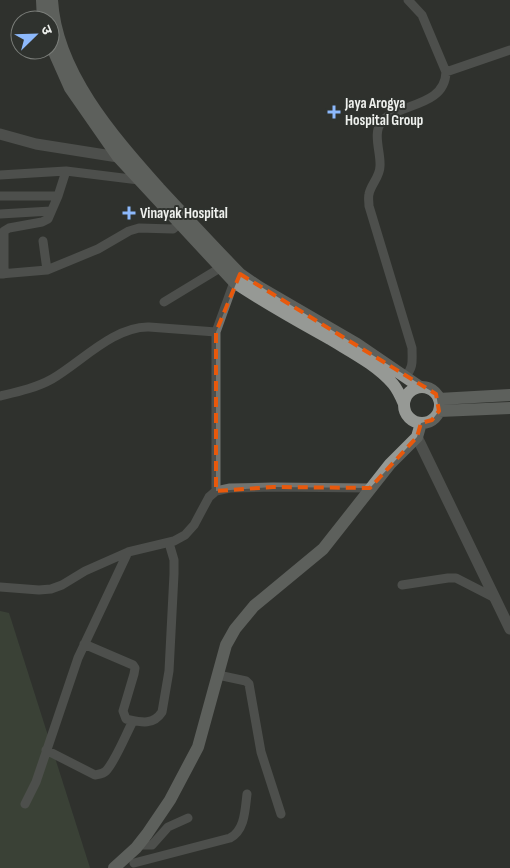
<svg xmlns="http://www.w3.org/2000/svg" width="510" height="868" viewBox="0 0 510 868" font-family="'Sofia Sans Condensed','Noto Sans Devanagari',sans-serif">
	<rect width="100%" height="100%" fill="#2f322e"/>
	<!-- green -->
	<path fill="#485642" d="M0 611 9 613 90 868H0Z"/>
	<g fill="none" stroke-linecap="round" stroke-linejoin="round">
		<!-- minor -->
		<path stroke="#727471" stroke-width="9" d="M446 72 510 50
			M0 175 66 171 139 180
			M0 196H58
			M0 214 51 211
			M43 241 47 270
			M0 274 47 270 98 249 129 231 139 228 173 229 179 224
			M4 274V231L9 228 42 222 48 219 58 196 66 171
			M164 302 220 268
			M405 377C414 367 412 361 412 348L369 206C369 202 368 198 369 194 371 184 380 177 380 166 381 152 372 133 382 121 399 103 445 107 446 72L422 15 408 0
			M0 396C17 392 36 388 52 379 80 363 114 326 149 327L216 332
			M216 491V332L234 282 237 278
			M402 585 448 578H456L495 598
			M0 587 39 590 51 589 62 585 85 571 128 552 174 541 185 535 194 525 209 497 216 491 230 488 273 487 370 488
			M84 644 133 665 135 668 134 674 123 711 126 719C140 722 153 726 162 712L169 671 174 574V560L169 543
			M218 675 246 681 249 684 261 752 281 814
			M46 750 95 775C100 774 103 774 106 771 116 760 126 734 133 721
			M25 804 36 782 78 658 128 552
			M139 845H152L168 827 188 818
			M134 863 230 838C245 830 245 810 247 794"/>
		<!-- tertiary -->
		<path stroke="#727471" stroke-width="11" d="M0 134 36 144 118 157 122 153
			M417 437 510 629"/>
		<!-- secondary -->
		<path stroke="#969995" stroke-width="12" d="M42 0 43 20
			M52 0C56 72 113 136 159 188 186 217 213 246 240 274L259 287 357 344 420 387
			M50 43 70 88 118 157 234 282C265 303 298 321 330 339 351 352 377 365 393 384 398 390 401 397 404 404
			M404 405a18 18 0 1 1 36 0a18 18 0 1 1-36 0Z
			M439 399 510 395
			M439 411 510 408
			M114 868 136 848 147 834 170 800 198 747 226 645 235 629 254 606 323 549 390 464 417 437 421 423"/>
	</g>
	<!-- marked area -->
	<path d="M0 0H510V868H0ZM240 274 436 394 439 411 432 420 421 423 417 437 370 488 273 487 216 491V332Z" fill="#2f322e" fill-opacity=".55" fill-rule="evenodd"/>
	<path fill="none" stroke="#e8590c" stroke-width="4" stroke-dasharray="10 6" stroke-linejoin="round" d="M240 274 436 394 439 411 432 420 421 423 417 437 370 488 273 487 216 491V332Z"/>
	<!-- markers -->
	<g fill="#8db9fc" stroke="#2f322e" stroke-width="2">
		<path d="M331.5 104.5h5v5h5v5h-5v5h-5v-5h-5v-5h5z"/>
		<path d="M126.5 205.5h5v5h5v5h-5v5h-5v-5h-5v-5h5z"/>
	</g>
	<g text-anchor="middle" stroke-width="4" stroke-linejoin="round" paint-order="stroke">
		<!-- poi labels -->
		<g font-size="15" font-weight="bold" fill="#eef0ed" stroke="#2f322e" text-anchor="start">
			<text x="345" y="108">Jaya Arogya<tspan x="345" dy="17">Hospital Group</tspan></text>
			<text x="140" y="218">Vinayak Hospital</text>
		</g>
	</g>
	<!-- north arrow -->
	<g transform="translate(35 35) rotate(67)"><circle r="24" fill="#2f322e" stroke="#7b7e7a"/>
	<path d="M0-4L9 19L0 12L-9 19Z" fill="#8db9fc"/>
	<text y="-8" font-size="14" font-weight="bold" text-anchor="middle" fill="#eef0ed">उ</text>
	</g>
</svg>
